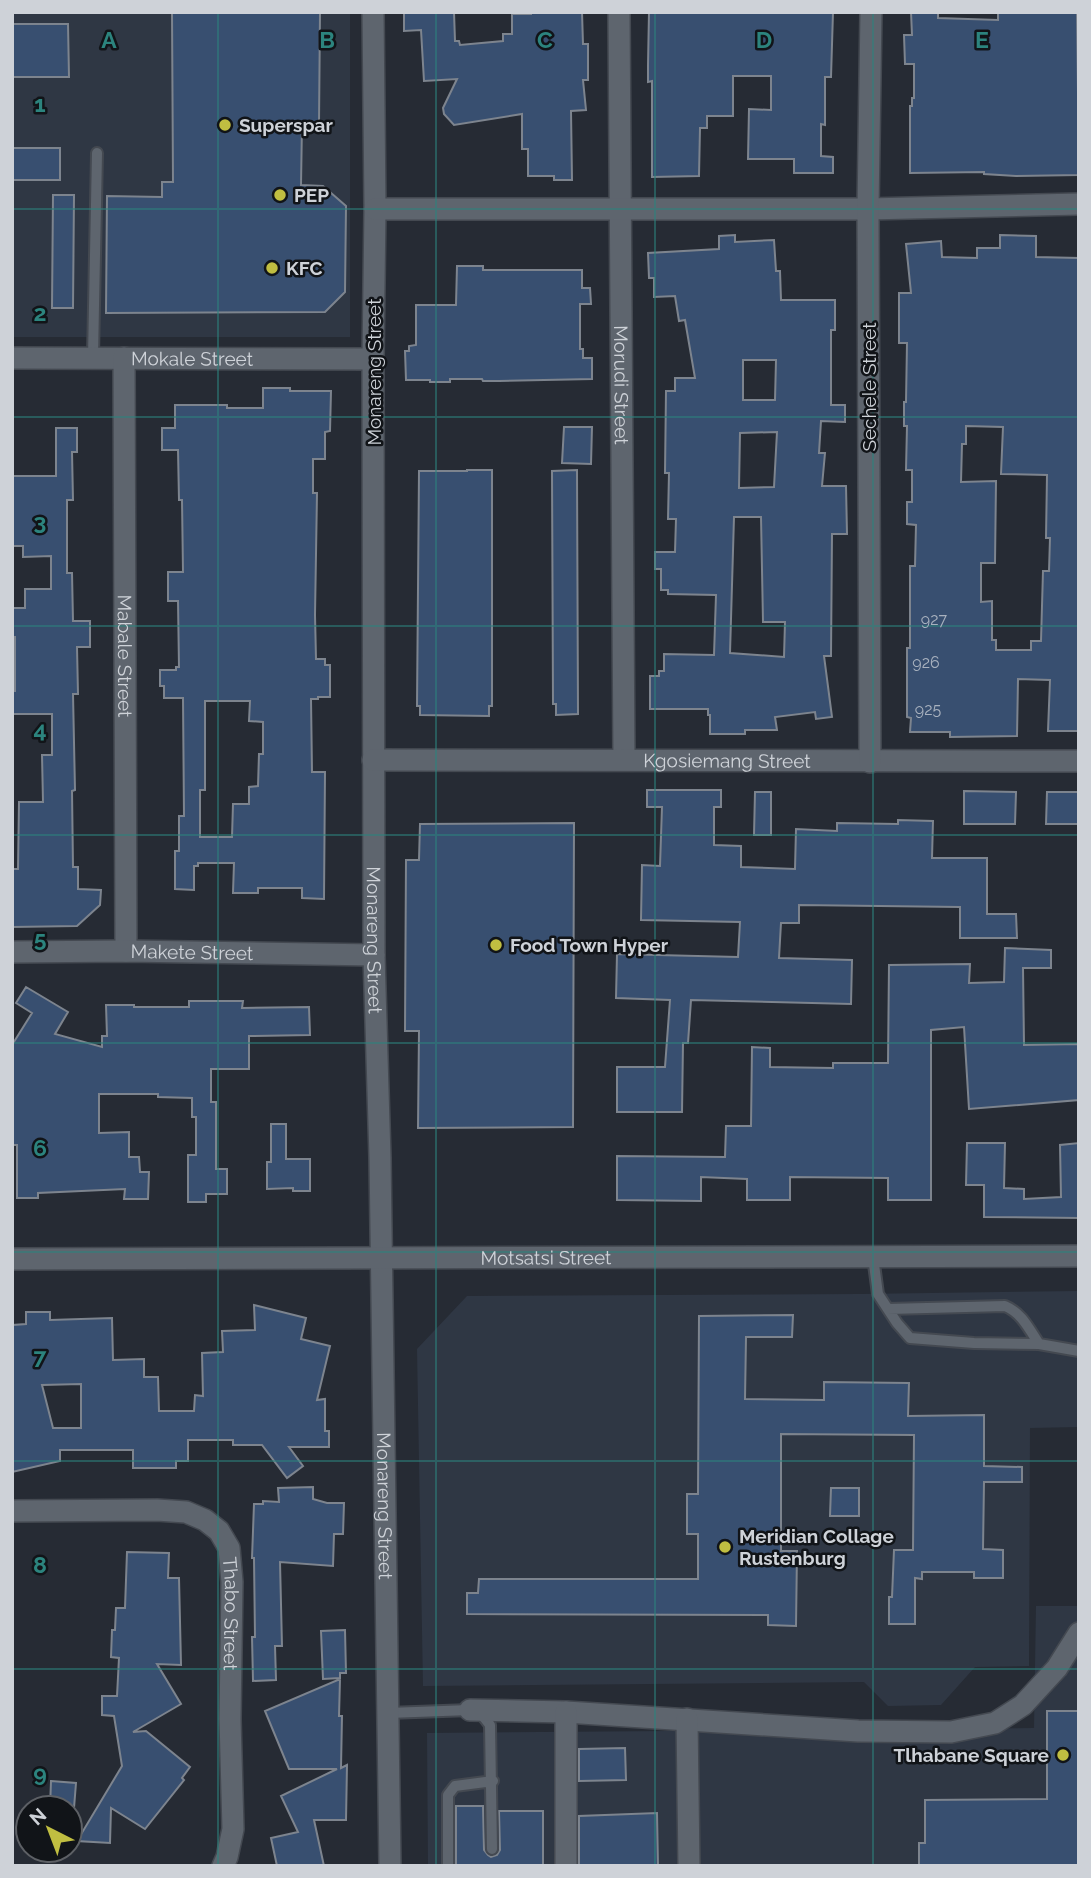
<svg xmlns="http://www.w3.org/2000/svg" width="1091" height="1878" viewBox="0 0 1091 1878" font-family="Raleway,sans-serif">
	<rect width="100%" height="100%" fill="#262b34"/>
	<!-- built -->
	<path fill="#2f3744" d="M12 12H350V337H12Z
		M1079 1291V1427L1030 1428 1029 1666 975 1667 941 1705 888 1706 864 1682 423 1686 417 1349 467 1296 860 1294Z
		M1036 1606H1079V1866H428L427 1733 1034 1728Z"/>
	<!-- building -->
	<path fill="#384f70" stroke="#7d848e" stroke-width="2" fill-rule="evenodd" d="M172 12H320L319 124 302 123 301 185 323 186 346 206 345 292 325 312 106 313 107 196 162 197V182H173Z
		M404 12H454L455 41H459L460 45 503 41V34H512V14H531V12H582L583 44H588V80H583L586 110 571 111 572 180H554V176H528V149H522V114L454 125 444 114 443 108 457 79 424 81 421 30 404 31Z
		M649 12H833L831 77H825V125L821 124V156L833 157V173H794V159H748L749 109 771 110V76H733V116H707V128H700L699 176 652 177V81L648 82V65Z
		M911 12H938V18L998 20V12H1077L1079 175 1016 176 984 174V172L910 173V106H912V98H914V64H905L904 35H912Z
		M12 24H68L69 77H12Z
		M12 148H60V180H12Z
		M53 195H74L73 308H52Z
		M735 235V242L774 240 776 271H780L781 300H835V330H831V405H845V422L821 421 819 453H825L822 486H846L847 534H832L831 656H824L832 717 816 719 815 712 775 717 777 730H745V734H710V715H708V709H650V676H659V671H664V654L714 655 716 595 668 594V590H661V569H655V552H675L676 519H668L669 473H665L666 391H675V378H695L685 320 679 321 675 296 654 297V278H649L648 253 719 249V236ZM743 360H776L775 400H743ZM777 432 774 487 739 488 740 433ZM734 517H761L763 622H785L784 657 730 653Z
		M1000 235 1036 236V257L1079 258V731H1048L1050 680 1018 679 1017 736 950 737V732H910L911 718 907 717V648H910V566H915L916 525 907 524V502H912V470H906L907 426H904V402H906L907 343H899V293H911L906 244 941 241 942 257 977 258V248H1000ZM966 426 1003 427 1001 474 1047 475 1046 538H1050L1049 571H1043L1041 641H1031V650H996V640H992V601L981 602V563H995L996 481 961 482 962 444H966Z
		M457 266H483V270H582V288H590L591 304H580V349H583V358H592V379L499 381H483L482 379H450V382H430V380H406L405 351H409V346L416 345V305H456Z
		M263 388H290V391H331L330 431 325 432V459H313V493H317L315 615 316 659H325V665H330V697H318V699H311L312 772H325L324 899 302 898V888H258V893H233L234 863H198V866H194V890L175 889V851H179V816H184L183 698H164V686H160V670H176V667H179L178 601H168V572H183L182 500H179L178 450H162V428H175V405H227V408H263ZM205 701H250L249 721 263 722V754H259L258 786 249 787V804H233L232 837H200V790H205Z
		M564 427H592L591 464 562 463Z
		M56 428H77V452H72L73 500H67V573H72L73 621H90V647H77L78 694H73L75 790 72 791 73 867H78V889L101 890 100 905 77 926 12 927V869H18L19 802H43L42 755H52V714H12V691H15V637H12V608H25V589H51V556L23 557V546H12V476H56Z
		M467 470H492V706H489V716L420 715V706H417L419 471H467Z
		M577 470 578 714 556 715V704H553L552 471Z
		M647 790H721V807H714V845L741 846V867L795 869 796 829 837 831V823L898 824V820L933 821 932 858H987V914H1016L1017 938H960V907L799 905V923H781L779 958 852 960 851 1004 691 1000 688 1043H683L682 1112H617V1067H665L670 1000 616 998 617 954 738 957 740 922 641 920 642 865 660 866 662 807H647Z
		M964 791 1016 792 1015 824H964Z
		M755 792H771V835H754Z
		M1047 792H1079V824H1046Z
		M574 823 573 1127 418 1128 419 1031H405L406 860H419L420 824Z
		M1005 948 1051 950V968H1023L1024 1045 1079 1044V1100L969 1109 964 1027 931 1030V1200H888V1178L790 1177V1200H747V1179L701 1177V1201L617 1200V1156L725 1157 726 1126H751L752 1047 770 1048V1067L833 1068V1063H888L889 965 970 964 969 983 1004 982Z
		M26 987 68 1012 55 1034 102 1047V1036H107L106 1005H134V1007H189V1001H243L242 1008 309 1007 310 1035 249 1036V1069H211V1102H216V1169H227V1194H206V1202H188V1155H196V1117H192V1098L158 1097V1094H99V1133L129 1132V1157H139L140 1172H149L148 1199H124L125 1189 38 1193V1198H17V1145H12V1045L32 1013 16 1003Z
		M271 1124H286V1159H310V1191H293V1188L267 1189V1162H271Z
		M967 1143H1005L1004 1188 1024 1189V1199L1061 1197 1060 1145 1079 1143V1218L984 1217V1185H966Z
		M254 1305 306 1318 301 1339 330 1346 317 1400 325 1399V1431H329V1447H289L303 1466 287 1478 262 1445H233V1440H188V1461H176V1468H133V1450H60V1461L12 1472 13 1325 26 1324V1312H50V1320L112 1318 113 1360 144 1359V1377H158L159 1411H194L195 1395 203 1396 202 1353 223 1352 222 1331 255 1330ZM81 1384V1428H53L42 1385Z
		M793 1315 792 1337H746L745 1399 824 1400V1382L909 1383 908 1416 984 1415V1466L1022 1467V1482H984L983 1549 1003 1550V1578H974V1572H922V1579L915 1578V1624H889V1597H892L894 1550H913L914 1435 781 1434V1551H797L796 1626 768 1625V1615L467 1614V1593H478L479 1579H698V1534H687V1494H698L699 1316Z
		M313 1487V1499L327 1503H344L343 1534H334L333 1566 280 1562 282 1646H275L276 1680 253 1681 252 1637H255L254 1558H252L254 1504H263V1501L279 1502 278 1488Z
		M831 1488H859V1516H830Z
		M127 1552 169 1553 168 1578H179L181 1665 157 1664 181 1704 133 1732 146 1731 190 1767 182 1778 184 1780 145 1829 111 1808 110 1843 77 1841 122 1766 114 1716 102 1715V1696H117L119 1658 111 1657 112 1630H115L116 1608H125Z
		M345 1630 346 1673H340V1678L323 1679 321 1631Z
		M340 1679 339 1716H342L341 1768 347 1765 346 1820H314L324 1866H277L271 1838 298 1832 281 1796 337 1769H289L265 1711Z
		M1047 1711H1079V1866H919V1843H925V1800L1047 1799Z
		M625 1748 626 1780 579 1781V1749Z
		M51 1781 76 1783 74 1808H50Z
		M456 1806H483L484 1850 488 1855 491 1857 497 1855 500 1850 499 1811H543V1866H456Z
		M657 1813 658 1866H579V1816Z"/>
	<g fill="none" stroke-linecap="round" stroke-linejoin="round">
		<defs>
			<path id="lane" d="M93 357 97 153
				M873 1257 878 1294 897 1323 910 1338 974 1343 1039 1344 1079 1351
				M888 1309 1005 1306C1022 1313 1029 1329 1039 1344
				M388 1713 470 1710 482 1715 490 1725 492 1849
				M448 1866V1795L455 1786 493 1781"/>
			<g id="street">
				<path id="s1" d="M373 12 375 209 373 359 374 955 380 1158 390 1866"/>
				<path id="s2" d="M619 12 624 759"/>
				<path d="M375 209H868L1079 204"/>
				<path id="s3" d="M12 358 373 359"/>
				<path id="s4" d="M124 358 126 951"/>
				<path id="s5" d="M373 760C608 759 844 762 1079 761"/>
				<path d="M870 762 868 209 871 12"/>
				<path id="s6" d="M12 952 126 951 374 955"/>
				<path id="s7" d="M12 1511 157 1510 186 1512 205 1520 219 1531 229 1548 232 1582 230 1719 233 1829 227 1857 223 1866"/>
				<path d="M470 1710 566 1712 858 1731 951 1732 995 1723 1023 1705 1057 1668 1079 1633"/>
				<path d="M566 1712V1866"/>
				<path d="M687 1719 689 1866"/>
			</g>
			<g id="secondary">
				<path id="s8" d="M12 1259 1079 1256"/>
			</g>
		</defs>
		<!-- lane casing -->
		<use href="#lane" stroke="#444951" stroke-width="14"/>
		<!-- street casing -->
		<use href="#street" stroke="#444951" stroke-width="24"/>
		<!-- secondary casing -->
		<use href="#secondary" stroke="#444951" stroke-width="24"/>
		<!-- lane -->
		<use href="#lane" stroke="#5e656e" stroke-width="10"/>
		<!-- street -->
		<use href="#street" stroke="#5e656e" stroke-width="21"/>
		<!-- secondary -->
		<use href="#secondary" stroke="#5e656e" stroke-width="21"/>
	</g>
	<!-- grid -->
	<path fill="none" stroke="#2c847e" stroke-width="2" stroke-opacity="0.55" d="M218 12V1866M436 12V1866M655 12V1866M873 12V1866M12 209H1079M12 417H1079M12 626H1079M12 835H1079M12 1043H1079M12 1252H1079M12 1461H1079M12 1669H1079"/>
	<!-- markers -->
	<g fill="#c0be41" stroke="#111418" stroke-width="2.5">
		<circle cx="225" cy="125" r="7"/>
		<circle cx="280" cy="195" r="7"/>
		<circle cx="272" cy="268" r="7"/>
		<circle cx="496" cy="945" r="7"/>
		<circle cx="725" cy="1547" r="7"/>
		<circle cx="1063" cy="1755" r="7"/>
	</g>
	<g text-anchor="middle" stroke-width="5" stroke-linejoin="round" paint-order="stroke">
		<!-- number labels -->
		<g font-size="16" fill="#a8b1be">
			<text x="934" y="625">927</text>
			<text x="926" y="668">926</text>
			<text x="928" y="715">925</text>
		</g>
		<!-- poi labels -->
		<g font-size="19" font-weight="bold" fill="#ced2d8" stroke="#111418" text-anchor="start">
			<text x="239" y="132">Superspar</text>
			<text x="294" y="202">PEP</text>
			<text x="286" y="275">KFC</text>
			<text x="510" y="952">Food Town Hyper</text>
			<text x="739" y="1543">Meridian Collage<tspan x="739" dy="22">Rustenburg</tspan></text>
			<text x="1049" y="1762" text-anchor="end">Tlhabane Square</text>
		</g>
		<!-- street labels -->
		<g font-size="19" fill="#ced2d8" stroke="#111418">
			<text dy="7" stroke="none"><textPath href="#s3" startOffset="180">Mokale Street</textPath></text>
			<text transform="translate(374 372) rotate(-90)" y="7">Monareng Street</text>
			<text dy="7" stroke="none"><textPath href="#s2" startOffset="373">Morudi Street</textPath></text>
			<text transform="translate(869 387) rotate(-90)" y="7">Sechele Street</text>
			<text dy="7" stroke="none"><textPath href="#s4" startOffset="298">Mabale Street</textPath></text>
			<text dy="7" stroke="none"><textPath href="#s5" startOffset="354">Kgosiemang Street</textPath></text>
			<text dy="7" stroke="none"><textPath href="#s1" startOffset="928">Monareng Street</textPath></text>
			<text dy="7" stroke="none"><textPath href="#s6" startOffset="180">Makete Street</textPath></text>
			<text dy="7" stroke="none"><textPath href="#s8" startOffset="534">Motsatsi Street</textPath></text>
			<text dy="7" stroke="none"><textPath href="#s1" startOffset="1494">Monareng Street</textPath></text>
			<text dy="7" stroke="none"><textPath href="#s7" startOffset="298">Thabo Street</textPath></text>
		</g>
	</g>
	<g font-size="23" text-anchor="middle" font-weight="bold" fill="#2c847e" stroke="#111418" stroke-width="5" stroke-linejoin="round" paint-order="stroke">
		<text x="109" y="48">A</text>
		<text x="327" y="48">B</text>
		<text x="545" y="48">C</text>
		<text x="764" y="48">D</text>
		<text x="982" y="48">E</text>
		<text x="40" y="112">1</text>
		<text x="40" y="321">2</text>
		<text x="40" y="530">3</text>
		<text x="40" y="738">4</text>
		<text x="40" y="947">5</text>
		<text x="40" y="1156">6</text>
		<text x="40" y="1364">7</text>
		<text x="40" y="1573">8</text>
		<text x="40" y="1782">9</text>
	</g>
	<!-- border -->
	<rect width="1091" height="1878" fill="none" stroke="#ced2d8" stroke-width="28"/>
	<!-- north arrow -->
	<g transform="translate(49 1829) rotate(318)"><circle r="33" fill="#111418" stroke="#5d6065" stroke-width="2"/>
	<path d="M0-5L12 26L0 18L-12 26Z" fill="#c0be41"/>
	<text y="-10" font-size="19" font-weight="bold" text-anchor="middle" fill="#ced2d8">N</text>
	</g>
</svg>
